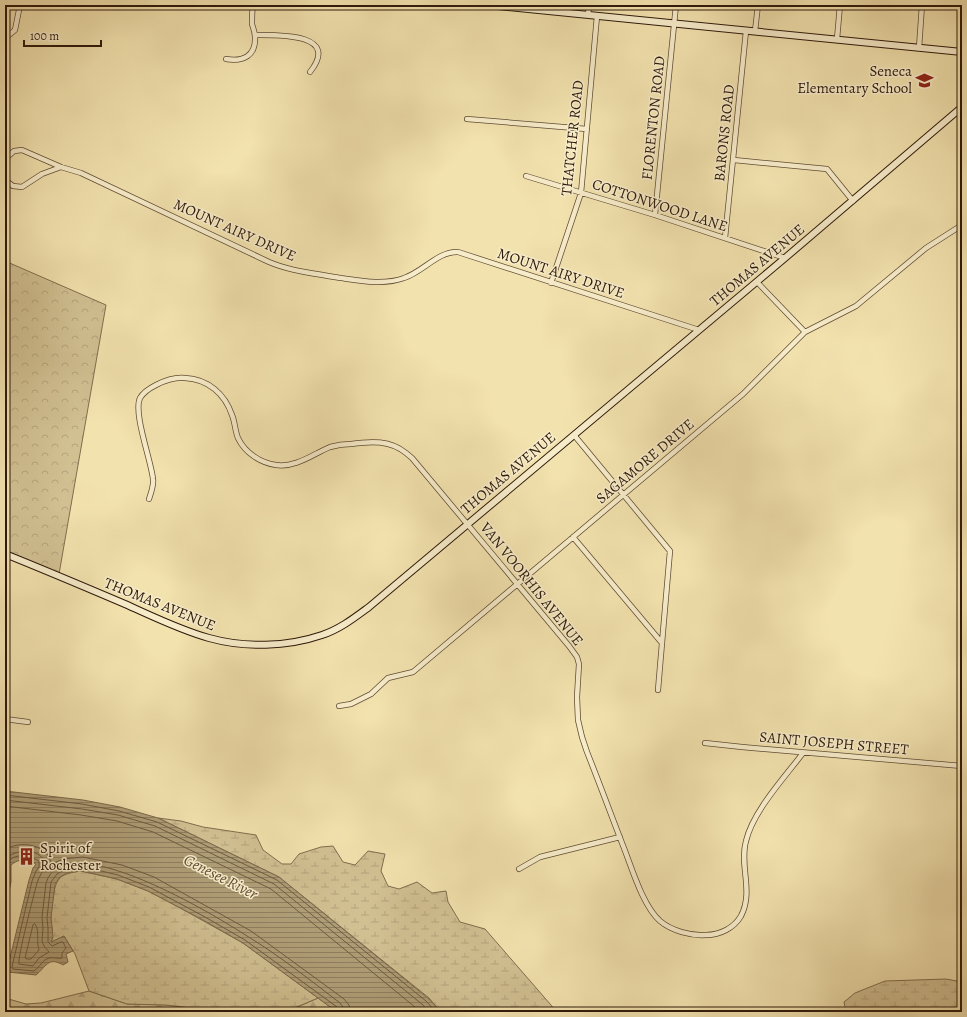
<svg xmlns="http://www.w3.org/2000/svg" width="967" height="1017" viewBox="0 0 967 1017" font-family="Alegreya,serif">
	<defs>
		<pattern id="forest-firs" width="22" height="20" patternUnits="userSpaceOnUse"><rect width="22" height="20" fill="#d1c092"/><path d="M5 1l3.5 6h-7zM16 11l3.5 6h-7z" fill="#b4a47d"/></pattern>
		<pattern id="wetland-marsh" width="20" height="14" patternUnits="userSpaceOnUse"><rect width="20" height="14" fill="#d1c092"/><path d="M1 5h8M5 5V1M11 12h8M15 12V8" fill="none" stroke="#b4a47d"/></pattern>
		<pattern id="park-crowns" width="20" height="18" patternUnits="userSpaceOnUse"><rect width="20" height="18" fill="#d1c092"/><path d="M2 6a3 3 0 1 1 6 0M12 15a3 3 0 1 1 6 0" fill="none" stroke="#b4a47d"/></pattern>
		<pattern id="water-rules" width="6" height="5" patternUnits="userSpaceOnUse"><rect width="6" height="5" fill="#af9e77"/><path d="M0 2.5h6" fill="none" stroke="#8f8060"/></pattern>
	</defs>
	<rect width="100%" height="100%" fill="#f2e2ae"/>
	<filter id="stains"><feTurbulence type="fractalNoise" baseFrequency=".005" numOctaves="4"/><feColorMatrix values="0 0 0 0 .2 0 0 0 0 .09 0 0 0 0 .02 0 0 0 .5 -.17"/></filter>
	<radialGradient id="worn" r=".72"><stop offset=".6" stop-color="#630" stop-opacity="0"/><stop offset="1" stop-color="#630" stop-opacity=".3"/></radialGradient>
	<!-- forest -->
	<path fill="url(#forest-firs)" stroke="#806d4e" d="M89 991 127 1004 166 1005 201 1009 213 1012H5V998L26 1004 41 1003Z
		M318 998 337 1012H286Z"/>
	<!-- wetland -->
	<path fill="url(#wetland-marsh)" stroke="#806d4e" d="M158 818 181 821 203 827 256 835 263 850 282 864H291L299 854 321 847 333 846 343 862 355 865 368 851 385 854 381 871 388 886 399 889 417 882 432 893 446 891 448 902 460 922 485 929 557 1012H441L429 998 279 877Z
		M81 871 117 879 148 891 173 904 243 943 318 998 285 1012H213L201 1009 166 1005 127 1004 89 991 75 954 64 936 51 943C54 934 51 927 51 917 50 911 52 905 53 898 56 877 60 874 81 871Z
		M946 979 962 982V1012H846L844 1002 855 993 885 981Z"/>
	<!-- park -->
	<path fill="url(#park-crowns)" stroke="#806d4e" d="M5 261 106 305 59 574 5 551Z"/>
	<!-- water -->
	<path fill="url(#water-rules)" stroke="#7b694c" d="M5 791 83 800 120 807 158 818 279 877 429 999 441 1012H337L243 943 203 920 148 891 117 879 81 871 67 873 60 877 55 884 51 918 52 927 53 937 51 942 64 936 73 951 66 954 68 962 63 965C48 956 46 967 36 975L8 972 7 970 29 880 33 868 36 864C27 859 19 858 11 865V882L5 910Z"/>
	<g fill="none" stroke-linecap="round" stroke-linejoin="round">
		<!-- shore -->
		<path stroke="#6e5c41" stroke-width="1" d="M5 795 82 804 119 811 157 822 277 880 426 1001 436 1012
			M5 800 82 809 118 815 155 826 274 884 423 1005 429 1012
			M5 806 81 815 117 821 153 832 271 889 421 1012
			M5 850C16 842 35 843 45 852 49 856 50 860 52 864L63 859 83 857 122 865 154 877 251 931 344 999 349 1005 350 1012
			M5 859C15 849 40 847 45 863 44 871 39 876 37 883 34 894 17 959 19 964L33 966 39 958 49 952 44 946 42 941 43 928 42 917 46 883C64 823 218 917 247 936 280 956 310 980 340 1003L343 1007 344 1012
			M5 892C6 885 6 868 8 863 13 852 30 856 39 861V867L36 871 32 881 12 967 13 969 34 971C40 967 42 960 49 958 54 957 58 959 62 958V953L66 948 63 942H61L52 946 48 942V928L47 918 51 882 57 874 66 869 81 867 97 870 118 875 149 887 205 917 245 940 337 1007 339 1012
			M35 924C40 930 36 941 39 950L31 959H27L25 958 33 925Z"/>
		<defs>
			<path id="street" d="M588 15 589 5
				M755 31 758 5
				M5 35H9L15 30 20 5
				M255 35C278 35 341 33 310 72
				M837 39 840 5
				M919 48 922 5
				M226 59C243 62 256 56 255 37 255 32 253 28 252 24 252 18 252 11 253 5
				M467 119 587 129
				M5 159 14 151 22 150 61 167 81 173 269 262C290 271 312 273 334 277 357 280 382 286 404 278 423 272 438 251 458 252L699 330
				M734 160 827 169 853 201
				M526 176 655 215 785 258
				M5 180 13 186 22 187 42 174 61 167
				M655 215 676 5
				M725 238 746 31
				M757 282 805 332
				M551 283 581 193 597 16
				M574 435 670 551 662 643
				M149 499C151 493 154 485 153 479 151 460 133 413 140 398 143 393 150 388 156 385 166 380 175 377 185 378 208 379 225 394 232 415 235 422 235 431 238 438 245 453 261 463 276 465 296 468 313 454 330 447 337 445 344 444 351 444 371 441 390 440 406 453L412 458 569 646 577 657 579 664 577 697 578 720 582 737 587 752C599 782 610 812 622 843 631 865 642 905 660 921 672 931 691 936 706 935 720 935 734 928 741 916 754 891 739 866 746 841 753 811 785 777 803 753
				M573 537 662 643 658 690
				M339 706 351 704 371 694 388 678 413 672 743 394 805 332 856 306 926 248 962 225
				M5 719 28 722
				M705 743 742 747 962 766
				M519 869 540 857 620 837"/>
			<path id="secondary" d="M488 5 962 52
				M5 554C45 570 85 587 125 604 152 616 180 630 209 638 245 648 287 647 322 635 340 629 354 618 369 607L785 258 962 107"/>
		</defs>
		<!-- street casing -->
		<use href="#street" stroke="#5f4c34" stroke-width="6"/>
		<!-- secondary casing -->
		<use href="#secondary" stroke="#2e1a0b" stroke-width="8"/>
		<!-- street -->
		<use href="#street" stroke="#f7ecca" stroke-width="4.5"/>
		<!-- secondary -->
		<use href="#secondary" stroke="#f7ecca" stroke-width="6"/>
	</g>
	<!-- icons -->
	<defs>
		<symbol id="school-bare" viewBox="-9 -9 18 18"><path d="M0-5L7-2L0 1L-7-2ZM-4 1L0 2.5L4 1V4Q0 6-4 4Z" fill="#8f2418" stroke="#f7ecca" stroke-width="2.5" paint-order="stroke"/></symbol>
		<symbol id="building-bare" viewBox="-9 -9 18 18"><path d="M-4-6H4V6H1V3H-1V6H-4ZM-2.5-4.3h1.7v1.8h-1.7ZM.8-4.3h1.7v1.8H.8ZM-2.5-1h1.7V.8h-1.7ZM.8-1h1.7V.8H.8Z" fill="#8f2418" stroke="#f7ecca" stroke-width="2.5" paint-order="stroke"/></symbol>
	</defs>
	<g fill-rule="evenodd">
		<use href="#school-bare" x="912" y="68" width="25" height="25"/>
		<use href="#building-bare" x="14" y="844" width="25" height="25"/>
	</g>
	<g text-anchor="middle" stroke-width="3" stroke-linejoin="round" paint-order="stroke">
		<!-- poi labels -->
		<g font-size="15" fill="#2e1a0b" stroke="#f7ecca" text-anchor="end">
			<text x="912" y="76">Seneca<tspan x="912" dy="17">Elementary School</tspan></text>
			<text x="40" y="853" text-anchor="start">Spirit of<tspan x="40" dy="17">Rochester</tspan></text>
		</g>
		<!-- street labels -->
		<g font-size="15" fill="#2e1a0b" stroke="#f7ecca">
			<text transform="translate(653 118) rotate(-84)" y="5">FLORENTON ROAD</text>
			<text transform="translate(724 133) rotate(-84)" y="5">BARONS ROAD</text>
			<text transform="translate(572 138) rotate(-84)" y="5">THATCHER ROAD</text>
			<text transform="translate(660 205) rotate(18)" y="5">COTTONWOOD LANE</text>
			<text transform="translate(235 230) rotate(24)" y="5">MOUNT AIRY DRIVE</text>
			<text transform="translate(757 265) rotate(-40)" y="5">THOMAS AVENUE</text>
			<text transform="translate(561 273) rotate(18)" y="5">MOUNT AIRY DRIVE</text>
			<text transform="translate(645 461) rotate(-40)" y="5">SAGAMORE DRIVE</text>
			<text transform="translate(508 473) rotate(-40)" y="5">THOMAS AVENUE</text>
			<text transform="translate(532 584) rotate(51)" y="5">VAN VOORHIS AVENUE</text>
			<text transform="translate(160 604) rotate(22)" y="5">THOMAS AVENUE</text>
			<text transform="translate(834 743) rotate(5)" y="5">SAINT JOSEPH STREET</text>
		</g>
		<!-- water labels -->
		<g font-size="16" font-style="italic" fill="#624f36" stroke="#f7ecca">
			<text transform="translate(221 876) rotate(27)" y="6">Genesee River</text>
		</g>
	</g>
	<!-- margin -->
	<rect width="967" height="1017" fill="none" stroke="#f2e2ae" stroke-width="20"/>
	<rect x="6" y="6" width="955" height="1005" fill="none" stroke="#2e1a0b" stroke-width="2"/>
	<rect x="10" y="10" width="947" height="997" fill="none" stroke="#2e1a0b"/>
	<!-- scale -->
	<path d="M24 40v6h77v-6" fill="none" stroke="#2e1a0b" stroke-width="2"/>
	<text x="30" y="40" font-size="12" fill="#2e1a0b" stroke="#f7ecca" stroke-width="3" paint-order="stroke">100 m</text>
	<rect width="100%" height="100%" filter="url(#stains)"/>
	<rect width="100%" height="100%" fill="url(#worn)"/>
</svg>
